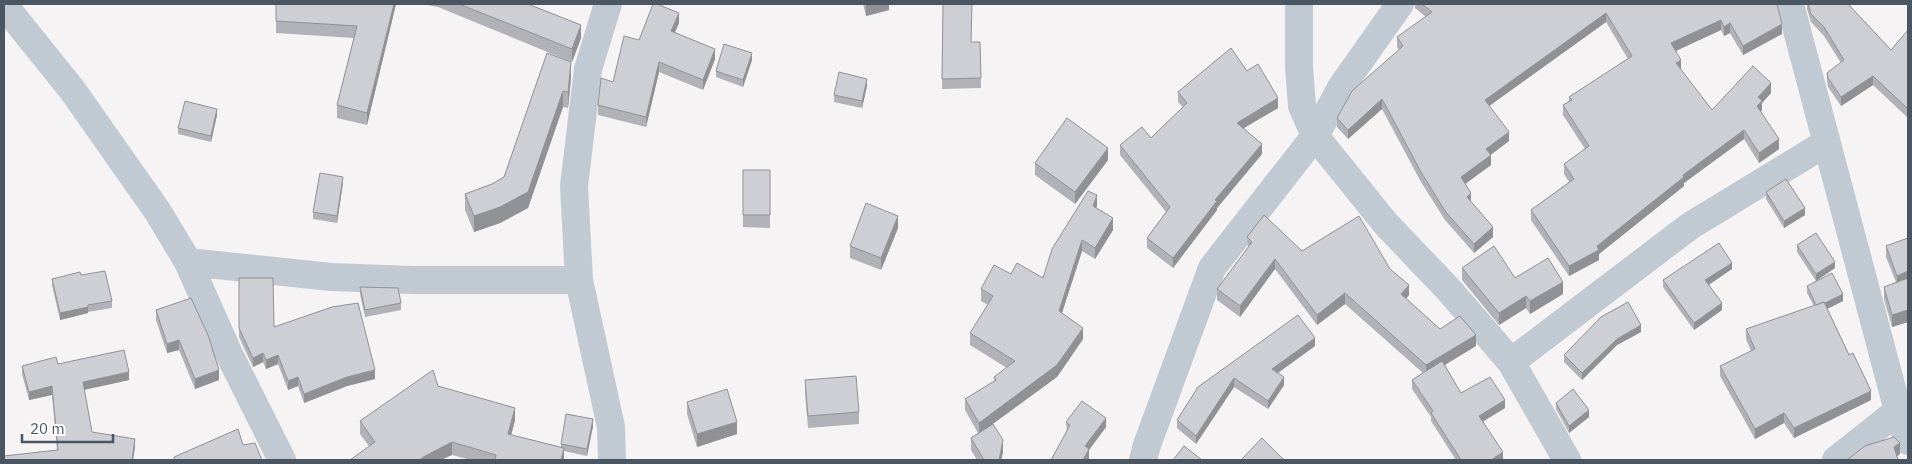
<svg xmlns="http://www.w3.org/2000/svg" width="1912" height="464" viewBox="0 0 1912 464" font-family="'IBM Plex Sans',sans-serif">
	<rect width="100%" height="100%" fill="#f5f3f3"/>
	<g fill="none" stroke-linecap="round" stroke-linejoin="round">
		<!-- minor -->
		<path stroke="#c1cad2" stroke-width="28" d="M608 4 588 69 574 186 579 280 611 427 612 460
			M1299 4V67L1302 106 1315 136 1386 224 1449 290 1511 362 1567 460
			M1790 4 1898 411 1908 441
			M4 5 73 91 158 212 188 262 228 352 282 460
			M188 262 331 277 413 280H579
			M1511 362 1690 226 1826 143
			M1143 460 1147 445 1212 268 1315 136 1342 86 1400 4
			M1836 460 1908 403"/>
	</g>
	<!-- wall -->
	<path fill="#b0b2b7" d="M276 4H396L367 125 337 118V105L354 38 276 33Z
		M422 4H528L581 38 572 62 438 7Z
		M863 4H889V10L866 16Z
		M943 4 971 42H980L981 88 942 89Z
		M1415 4H1777L1782 34 1743 55 1730 33 1724 36 1721 30 1676 51 1681 70 1712 110 1771 93 1762 103V110L1761 112 1779 149 1759 163 1744 139 1684 183V186L1599 254V260L1569 276 1531 220V210L1569 182 1564 174V164L1585 149 1563 115V105L1569 101V97L1628 59 1606 22 1489 106 1509 141 1491 155V165L1465 184 1471 202 1493 237 1474 253 1445 220 1421 182 1382 109 1348 139 1337 127V118L1399 50 1397 47V37L1426 17 1415 8Z
		M1807 4H1848L1891 50 1908 30V118L1873 85 1841 106 1828 87 1827 81V73L1841 63 1824 36 1811 22 1807 9Z
		M679 23 675 32 715 59 703 90 659 72 646 127 598 115V105L613 82Z
		M752 60 743 87 716 77V71Z
		M1247 71 1278 108 1244 128 1262 154 1217 208V210L1173 268 1147 248V238L1166 212 1120 155V145L1151 138 1183 107 1178 102V92Z
		M571 78 568 108 563 107 528 208 500 223 474 232 465 210V194L492 184 504 177Z
		M867 86 862 108 834 102V95Z
		M217 115 211 142 178 134V128Z
		M1108 160 1075 204 1035 175V163Z
		M743 170H770V228L743 227Z
		M343 183 337 223 313 219V212Z
		M1766 192 1805 215 1784 228 1766 199Z
		M1097 206 1096 207 1113 230 1095 259 1082 251 1062 313 1083 339 1057 377 987 428 1003 452 1001 460H977L971 450V438L978 433 965 410V399L994 382V377L1007 368 970 345V333L988 305 981 301V289L1011 274 1043 278Z
		M898 228 881 270 850 258V246Z
		M1247 237 1302 251 1390 269 1409 295 1406 299 1440 329 1476 346 1445 365 1461 393 1505 408 1483 421 1503 460H1456L1431 421V417L1412 389V380L1423 373 1345 304 1317 325 1275 269 1240 317 1217 300V289L1248 248Z
		M1908 238V322L1892 327 1884 299V287L1896 282 1886 257V246Z
		M1797 245 1835 268 1816 281 1797 252Z
		M1462 268 1515 278 1563 294 1530 314 1526 308 1499 325 1462 280Z
		M1732 269 1709 285 1722 310 1694 330 1663 287V280Z
		M81 275 112 301V308L88 312V313L60 320 52 285V279Z
		M239 278 274 327 375 379 347 386 304 403 298 386 288 390 278 364 266 369 263 362 253 367 239 337Z
		M1807 286 1843 301 1827 309 1871 400 1794 438 1784 423 1755 439 1720 376V366L1751 351 1746 339V329L1814 306 1807 293Z
		M360 287 401 303V310L365 317 360 294Z
		M156 310 219 380 195 389 179 350 167 353 156 320Z
		M1641 332 1617 345 1582 380 1564 362V355Z
		M1315 346 1278 373 1284 385 1268 409 1234 387 1196 444 1177 428V420L1198 387Z
		M58 364 129 380 84 390 92 432 135 447 133 460H4V456L57 450 52 395 29 400 22 374V366Z
		M805 380 859 412V424L808 428 805 392Z
		M438 386 515 420 511 435 561 447V444L593 426 587 456 564 451V460H471L452 455 369 446 360 434V421Z
		M687 402 737 434 697 447 687 414Z
		M1556 403 1589 417 1569 433 1556 409Z
		M1066 422 1106 427 1089 450V458L1088 460H1051L1067 432Z"/>
	<!-- shaded-wall -->
	<path fill="#909195" d="M394 4H396L367 125V113Z
		M872 4H889V10L866 16V5Z
		M679 13V23L671 41V31Z
		M1606 13V22L1485 109V100Z
		M1721 20V30L1671 53V43Z
		M1730 23V33L1724 36V27Z
		M1782 24V34L1743 55V46Z
		M581 25V38L572 62V49Z
		M715 49V59L703 90V80Z
		M752 53V60L743 87V80Z
		M1681 60V69L1676 73V63Z
		M571 62V78L568 108V92Z
		M659 62V72L646 127V117Z
		M1873 76V85L1841 106V97Z
		M867 79V86L862 108V101Z
		M1771 83V93L1762 103V110L1757 116V106L1758 97Z
		M563 91V107L528 208 500 223 474 232V216L500 207Z
		M1278 98V108L1237 132V123Z
		M1382 99V109L1348 139V130Z
		M217 109V115L211 142V136Z
		M1744 130V139L1684 183V186L1599 254V260L1569 276V266L1597 246 1683 175Z
		M1509 132V141L1486 158V149Z
		M1779 139V149L1759 163V153Z
		M1262 144V154L1217 208V210L1173 268V258L1215 200Z
		M1108 148V160L1075 204V192Z
		M1491 155V165L1461 187V177Z
		M343 177V183L337 223V216Z
		M1471 193V203L1467 197Z
		M1097 195V206L1093 217V206Z
		M1805 208V215L1784 228V221Z
		M898 216V228L881 270V258Z
		M1113 218V230L1095 259V248Z
		M1493 227V237L1474 253V244Z
		M1082 240V251L1059 322V311Z
		M1275 259V269L1240 317V306Z
		M1835 262V268L1816 281V274Z
		M1732 263V269L1705 287V280Z
		M1908 271V282L1897 286V276Z
		M1563 282V294L1530 314V301Z
		M1409 285V295L1401 305V294Z
		M1345 293V304L1317 325V315Z
		M1843 294V301L1817 314V307Z
		M1526 296V308L1499 325V313Z
		M1722 303V310L1694 330V323Z
		M88 307V313L60 320V313Z
		M1908 310V322L1892 327V315Z
		M1641 325V332L1617 345 1582 380V373L1617 339Z
		M1083 328V339L1057 377 979 434V423Z
		M1476 335V346L1426 376V365Z
		M1315 338V346L1272 377V369Z
		M179 340V350L167 353V344Z
		M263 353V362L253 367V358Z
		M278 355V364L266 369V360Z
		M219 370V380L195 389V379Z
		M375 370V379L347 386 304 403V394L347 377Z
		M129 372V380L83 390V382Z
		M298 377V386L288 390V381Z
		M1284 377V385L1268 409V401Z
		M1234 378V387L1196 444V436Z
		M52 386V395L29 400V392Z
		M1871 391V400L1794 438V428Z
		M1505 400V408L1479 424V416Z
		M515 408V420L508 447V434Z
		M1589 410V417L1569 433V426Z
		M1784 413V423L1755 439V429Z
		M1106 418V427L1089 450V458L1088 460H1083L1085 446Z
		M593 419V426L587 456V449Z
		M737 422V434L697 447V434Z
		M135 439V447L133 460H132Z
		M1003 440V452L1001 460H999Z
		M452 442V455L441 460H419L425 456Z
		M1900 443V454L1894 459V447Z
		M564 448V460H561Z
		M1503 452V460H1491Z"/>
	<!-- building -->
	<path fill="#cdcfd5" stroke="#909195" d="M276 4H394L367 113 337 105 357 26 276 21Z
		M459 4H528L581 25 572 49Z
		M653 4H657L679 13 671 31 715 49 703 80 659 62 646 117 598 105 601 78 613 82 624 36 639 40Z
		M943 4H972L971 42H980L981 78 942 79Z
		M1422 4H1777L1782 24 1743 46 1730 23 1724 27 1721 20 1671 43 1681 60 1676 63 1712 110 1753 66 1771 83 1758 97 1762 101 1757 106 1779 139 1759 153 1744 130 1683 175 1684 177 1597 246 1599 250 1569 266 1531 210 1574 179 1564 164 1589 146 1563 105 1572 100 1569 97 1632 56 1606 13 1485 100 1509 132 1486 149 1491 155 1461 177 1471 193 1467 197 1493 227 1474 244 1445 211 1421 172 1382 99 1348 130 1337 118 1352 91 1403 46 1397 37 1432 12Z
		M1808 4H1848L1891 50 1908 30V109L1873 76 1841 97 1828 78 1827 73 1844 60 1824 27 1811 14Z
		M724 44 752 53 743 80 716 71Z
		M1231 48 1247 71 1258 64 1278 98 1237 123 1262 144 1215 200 1217 201 1173 258 1147 238 1170 207 1120 145 1142 127 1151 138 1187 103 1178 92Z
		M547 53 571 62 568 92 563 91 528 192 500 207 474 216 465 194 492 184 504 177Z
		M839 72 867 79 862 101 834 95Z
		M185 101 217 109 211 136 178 128Z
		M1067 118 1108 148 1075 192 1035 163Z
		M743 170H770V215H743Z
		M320 173 343 177 337 216 313 212Z
		M1786 179 1805 208 1784 221 1766 192Z
		M1088 191 1097 195 1093 206 1113 218 1095 248 1082 240 1059 311 1083 328 1057 365 979 423 965 399 996 380 994 377 1015 361 970 333 993 296 981 289 994 265 1011 274 1017 263 1043 278 1052 249Z
		M866 203 898 216 881 258 850 246Z
		M1264 215 1302 251 1359 216 1390 269 1409 285 1401 294 1440 329 1460 316 1476 335 1426 365 1345 293 1317 315 1275 259 1240 306 1217 289 1252 242 1247 237Z
		M1816 233 1835 262 1816 274 1797 245Z
		M1908 238V271L1897 276 1886 246Z
		M1719 243 1732 263 1705 280 1722 303 1694 323 1663 280Z
		M1494 246 1515 278 1548 258 1563 282 1530 301 1526 296 1499 313 1462 268Z
		M105 271 112 301 88 305V307L60 313 52 279 80 272 81 275Z
		M1832 273 1843 294 1825 303 1824 302 1816 305 1807 286Z
		M239 278H273L274 327 332 307 358 303 375 370 347 377 304 394 298 377 288 381 278 355 266 360 263 353 253 358 239 328Z
		M1908 278V310L1892 315 1884 287Z
		M360 287 398 288 401 303 365 310Z
		M191 298 208 335 219 370 195 379 179 340 167 344 156 310Z
		M1628 302 1641 325 1617 339 1582 373 1564 355 1601 317Z
		M1824 302 1849 355 1853 353 1871 391 1794 428 1784 413 1755 429 1720 366 1755 349 1746 329Z
		M1298 315 1315 338 1272 369 1284 377 1268 401 1234 378 1196 436 1177 420 1198 387Z
		M124 350 129 372 83 382 92 432 135 439 132 460H5L4 456 58 450 52 386 29 392 22 366 56 357 58 364Z
		M1442 361 1461 393 1490 377 1505 400 1479 416 1503 452 1491 460H1461L1431 413 1433 411 1412 380Z
		M433 370 438 386 515 408 508 434 564 448 561 460H495L496 455 452 442 425 456 419 460H350L375 442 360 421Z
		M856 376 859 412 808 416 805 380Z
		M727 389 737 422 697 434 687 402Z
		M1573 389 1589 410 1569 426 1556 403Z
		M1082 401 1106 418 1085 446 1089 449 1083 460H1051L1070 425 1066 422Z
		M566 414 593 419 587 449 561 444Z
		M993 424 1003 440 999 460H984L971 438Z
		M238 429 243 445 255 443 262 460H174V457Z
		M1894 437 1900 443 1894 447 1898 460H1847L1865 446Z
		M1262 438 1284 460H1241Z
		M1184 446 1202 460H1173Z"/>
	<!-- border -->
	<rect width="1912" height="464" fill="none" stroke="#4a5661" stroke-width="10"/>
	<!-- scale -->
	<path d="M22 434v8h91v-8" fill="none" stroke="#4a5661" stroke-width="2.5"/>
	<text x="30" y="434" font-size="15" fill="#4a5661" stroke="#ffffff" stroke-width="4" paint-order="stroke">20 m</text>
</svg>
